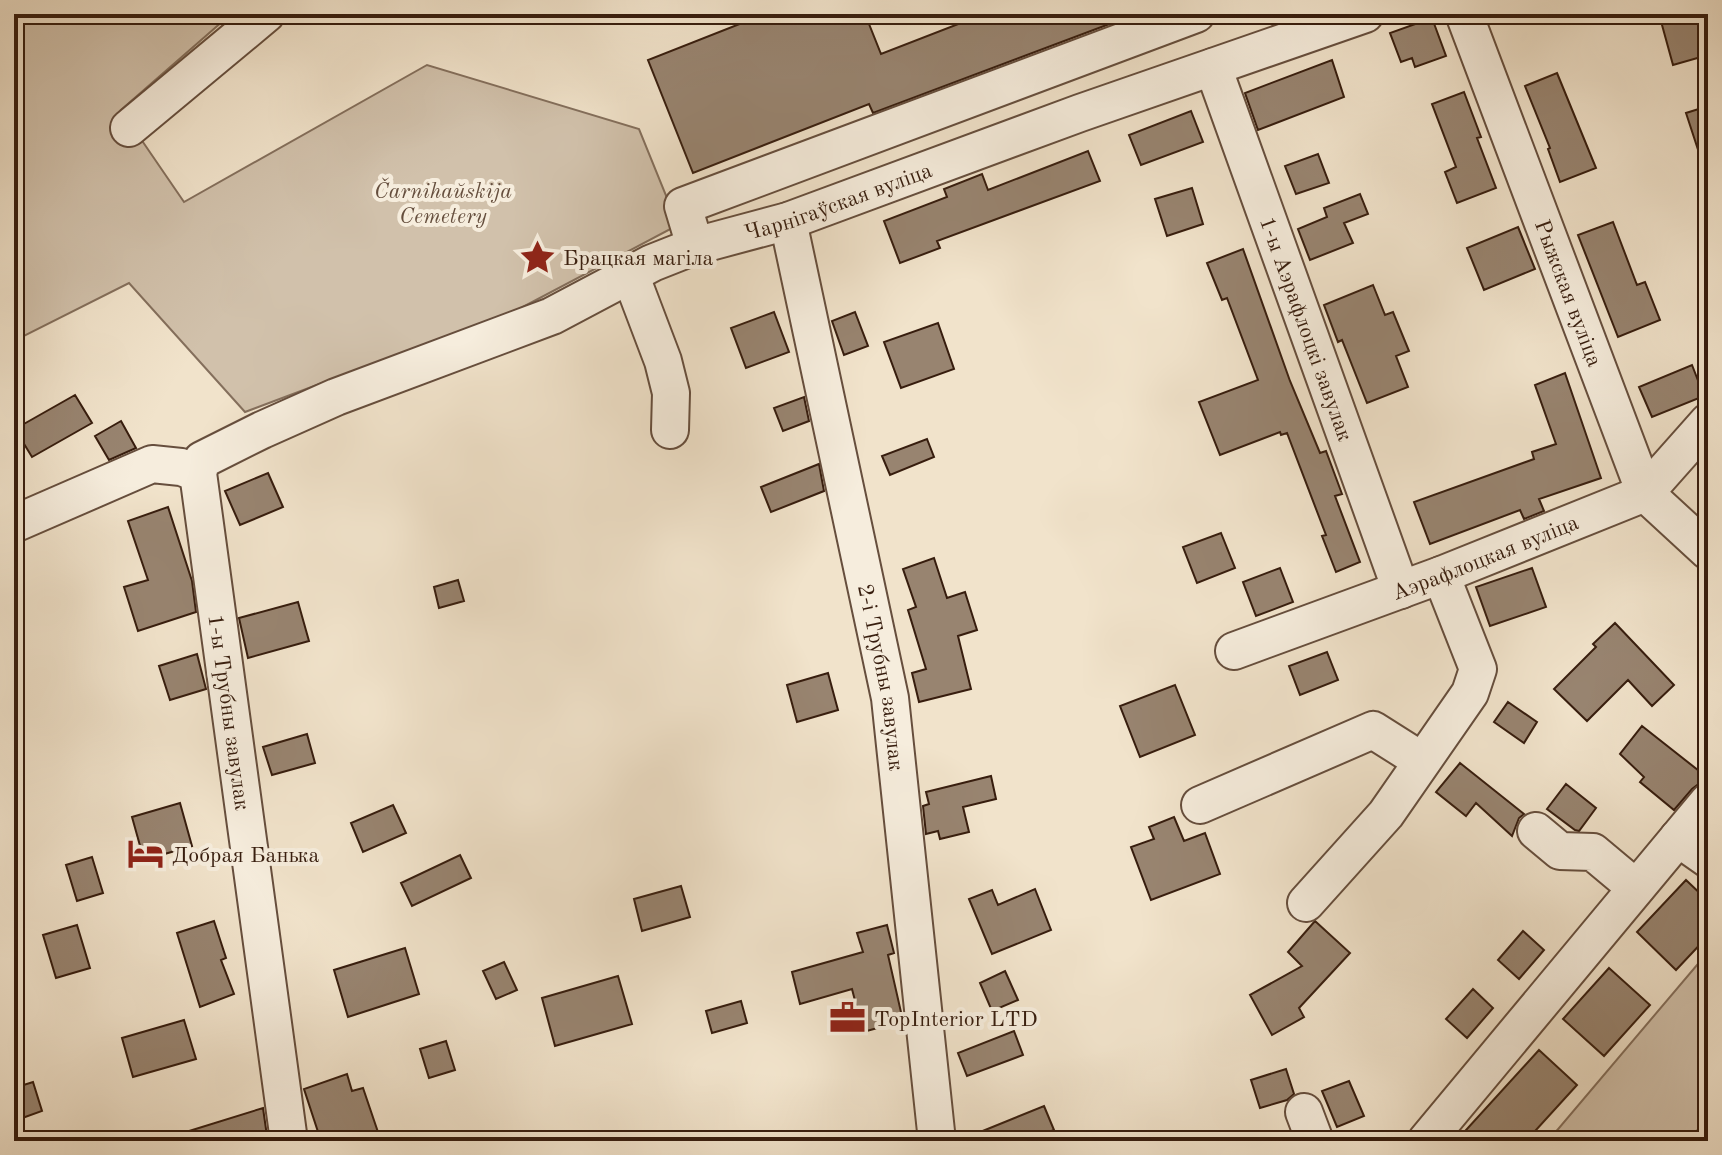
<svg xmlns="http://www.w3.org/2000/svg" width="1722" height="1155" viewBox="0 0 1722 1155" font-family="'Old Standard TT',serif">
	<rect width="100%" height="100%" fill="#f1e3cb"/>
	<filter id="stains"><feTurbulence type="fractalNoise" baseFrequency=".0025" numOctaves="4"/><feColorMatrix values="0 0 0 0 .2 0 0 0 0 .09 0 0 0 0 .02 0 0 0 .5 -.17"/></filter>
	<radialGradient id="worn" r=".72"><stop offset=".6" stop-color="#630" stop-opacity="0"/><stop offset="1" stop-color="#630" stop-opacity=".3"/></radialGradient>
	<!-- green -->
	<path fill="#d1c1ab" stroke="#846f5c" stroke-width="2" d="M14 14H231L121 110 184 202 427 65 639 129 678 225 519 309 245 412 129 283 14 341Z
		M1708 952V1118L1688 1141H1548Z"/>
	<!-- building -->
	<path fill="#988470" stroke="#371d0e" stroke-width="2" d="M765 14H865L881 54 984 14H1136L873 113 869 104 693 173 648 60Z
		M1659 14H1708V55L1673 65Z
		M1432 18 1446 56 1415 67 1412 58 1401 62 1390 33Z
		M1332 60 1344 97 1258 130 1245 93Z
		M1557 73 1596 168 1560 182 1548 149 1550 148 1525 86Z
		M1464 92 1481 137 1477 138 1496 188 1457 203 1445 172 1456 167 1432 104Z
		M1708 106V168H1704L1686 113Z
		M1191 111 1203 142 1141 165 1129 135Z
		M1088 151 1100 181 937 241 940 248 900 263 884 221 947 197 944 189 982 174 988 190Z
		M1318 154 1329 183 1296 194 1285 166Z
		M1192 188 1203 224 1167 236 1155 199Z
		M1360 194 1368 214 1344 223 1353 243 1310 260 1298 229 1327 217 1324 208Z
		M1613 222 1637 285 1645 282 1660 320 1618 337 1578 235Z
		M1518 227 1535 269 1484 290 1467 248Z
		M1243 249 1290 381 1320 453 1326 451 1342 494 1335 496 1360 562 1336 572 1322 536 1326 535 1287 433 1281 435 1280 432 1220 455 1199 402 1258 380 1227 298 1222 300 1207 263Z
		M1373 285 1385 315 1393 312 1409 351 1396 356 1408 387 1367 403 1342 340 1338 342 1324 305Z
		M774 312 789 352 746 368 731 328Z
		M855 312 868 346 844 355 832 321Z
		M938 323 954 369 901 388 884 342Z
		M1692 365 1704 396 1652 417 1639 387Z
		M1565 373 1601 478 1539 499 1544 511 1524 519 1520 510 1430 544 1414 502 1534 459 1532 452 1556 444 1535 385Z
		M75 395 92 423 32 457 15 429Z
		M804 397 809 421 783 431 774 408Z
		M121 421 136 448 109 460 95 436Z
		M927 439 934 457 890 475 882 456Z
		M819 464 824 491 771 512 761 487Z
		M268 473 283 507 240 525 225 491Z
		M168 507 192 581 196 612 138 631 124 587 148 580 128 521Z
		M1221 533 1235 568 1197 583 1183 547Z
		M934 558 947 598 965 592 977 630 958 636 971 689 919 702 912 673 926 669 908 610 916 607 903 569Z
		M1280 568 1293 602 1256 616 1243 582Z
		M1532 568 1546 607 1490 626 1476 587Z
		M458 580 464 601 439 608 434 587Z
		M298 602 309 641 248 658 239 618Z
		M1615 623 1674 685 1652 706 1628 680 1587 721 1554 689 1596 647 1593 644Z
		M1327 652 1338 680 1300 695 1289 666Z
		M197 654 206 689 170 700 159 666Z
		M828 673 838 710 797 722 787 685Z
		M1175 685 1195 735 1140 757 1120 706Z
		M1508 702 1537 722 1524 743 1494 722Z
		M1642 726 1708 778V782L1700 783 1692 789 1674 810 1640 782 1644 777 1620 754Z
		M307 734 315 763 272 775 263 747Z
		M1460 763 1524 814 1519 818 1512 836 1476 803 1466 816 1436 792Z
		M991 776 996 799 963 807 969 832 940 839 938 831 926 834 923 806 929 804 926 792Z
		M1566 784 1596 808 1579 831 1575 830 1547 809Z
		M180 803 192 846 144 860 132 817Z
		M393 805 406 833 363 852 351 823Z
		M1174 817 1184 841 1205 833 1220 874 1151 900 1131 847 1154 839 1149 827Z
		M460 855 471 878 412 906 401 883Z
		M92 857 103 893 77 901 66 865Z
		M1686 880 1708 901V936L1676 970 1637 932Z
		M681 886 690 917 642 931 634 899Z
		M1035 889 1051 930 992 954 969 899 992 890 998 905Z
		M214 921 226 958 221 960 234 994 200 1007 177 933Z
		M1315 921 1350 953 1299 1008 1304 1017 1272 1035 1250 995 1302 966 1288 952Z
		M77 925 90 968 56 978 43 935Z
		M887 925 894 953 888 955 903 1021 863 1032 852 989 800 1004 792 972 863 952 857 933Z
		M1523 931 1544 950 1519 979 1498 960Z
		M405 948 419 994 348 1017 334 970Z
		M504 962 517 990 496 999 483 971Z
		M1609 968 1650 1005 1604 1056 1563 1019Z
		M1005 971 1018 1000 992 1011 980 983Z
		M618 976 632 1024 555 1046 542 998Z
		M1473 989 1493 1008 1467 1038 1446 1019Z
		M741 1001 747 1023 712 1033 706 1011Z
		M184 1020 196 1059 133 1077 122 1038Z
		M1014 1031 1023 1055 967 1076 958 1053Z
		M446 1041 455 1070 429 1078 420 1049Z
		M1539 1050 1577 1085 1526 1141H1456Z
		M1286 1069 1294 1094 1287 1100 1260 1108 1251 1080Z
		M347 1074 352 1091 363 1088 381 1141H321L304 1089Z
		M1349 1081 1364 1116 1337 1127 1322 1091Z
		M33 1082 42 1111 14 1121V1088Z
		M1044 1106 1054 1130 1026 1141H958Z
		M263 1108 267 1136 252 1141H174L173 1136Z"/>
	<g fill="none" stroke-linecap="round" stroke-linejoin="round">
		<defs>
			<g id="minor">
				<path id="s1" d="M1464 14 1645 493 1708 551"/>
				<path id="s2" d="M1213 67 1401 590"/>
				<path d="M129 128 266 14"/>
				<path id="s3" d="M788 221 890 698 937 1141"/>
				<path d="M695 246 683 206 1196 14"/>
				<path d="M630 274 663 361 671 393 670 430"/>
				<path d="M14 524 152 464 181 467 198 473"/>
				<path id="s4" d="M1234 651 1441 575 1645 493 1708 422"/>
				<path d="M1200 805 1373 730 1422 761"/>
				<path d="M1536 831 1560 851 1593 852 1636 888"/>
				<path d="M1678 838 1708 859"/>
				<path d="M1306 903 1386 814 1470 693 1478 669 1441 575"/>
				<path d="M1304 1112 1315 1141"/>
				<path id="s5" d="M289 1141 198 473 202 460 262 430 336 397 552 316 652 263 695 246 788 221 1080 113 1365 14"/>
				<path d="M1426 1141 1708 802"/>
			</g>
		</defs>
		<!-- minor casing -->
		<use href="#minor" stroke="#664e3d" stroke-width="40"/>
		<!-- minor -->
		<use href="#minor" stroke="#f6eddd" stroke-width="36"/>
	</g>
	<!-- icons -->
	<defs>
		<symbol id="sight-bare" viewBox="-9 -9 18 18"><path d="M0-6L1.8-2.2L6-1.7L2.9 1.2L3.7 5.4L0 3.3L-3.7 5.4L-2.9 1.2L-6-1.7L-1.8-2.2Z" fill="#8f2418" stroke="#f6eddd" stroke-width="2.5" paint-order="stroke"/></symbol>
		<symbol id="hotel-bare" viewBox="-9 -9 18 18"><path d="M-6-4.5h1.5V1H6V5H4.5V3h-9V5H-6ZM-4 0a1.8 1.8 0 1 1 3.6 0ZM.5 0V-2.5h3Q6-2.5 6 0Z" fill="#8f2418" stroke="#f6eddd" stroke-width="2.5" paint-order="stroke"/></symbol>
		<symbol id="office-bare" viewBox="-9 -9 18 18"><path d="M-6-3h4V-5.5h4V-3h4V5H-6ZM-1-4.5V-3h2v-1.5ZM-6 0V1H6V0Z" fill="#8f2418" stroke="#f6eddd" stroke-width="2.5" paint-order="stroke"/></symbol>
	</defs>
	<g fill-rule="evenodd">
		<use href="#sight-bare" x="512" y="232" width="51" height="51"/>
		<use href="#hotel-bare" x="120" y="828" width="51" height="51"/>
		<use href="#office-bare" x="822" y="992" width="51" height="51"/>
	</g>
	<g text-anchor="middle" stroke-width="8" stroke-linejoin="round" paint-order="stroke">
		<!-- park labels -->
		<g font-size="22" font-style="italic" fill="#654e3d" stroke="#f6eddd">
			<text x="443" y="198">Čarnihaŭskija<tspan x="443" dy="25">Cemetery</tspan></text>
		</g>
		<!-- street labels -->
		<g font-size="22" fill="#371d0e" stroke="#f6eddd">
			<text dy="8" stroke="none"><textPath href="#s5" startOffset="1376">Чарнігаўская вуліца</textPath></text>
			<text dy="8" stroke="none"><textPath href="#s1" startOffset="298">Рыжская вуліца</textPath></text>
			<text dy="8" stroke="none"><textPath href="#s2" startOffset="278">1-ы Аэрафлоцкі завулак</textPath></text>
			<text dy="8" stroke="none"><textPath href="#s4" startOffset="268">Аэрафлоцкая вуліца</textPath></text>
			<text dy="8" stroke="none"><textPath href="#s3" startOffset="466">2-і Трубны завулак</textPath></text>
			<text transform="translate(230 712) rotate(82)" y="8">1-ы Трубны завулак</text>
		</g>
		<!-- poi labels -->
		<g font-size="22" fill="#371d0e" stroke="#f6eddd" text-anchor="start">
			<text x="563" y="265">Брацкая магіла</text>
			<text x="172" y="862">Добрая Банька</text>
			<text x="874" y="1026">TopInterior LTD</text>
		</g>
	</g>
	<!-- margin -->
	<rect width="1722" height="1155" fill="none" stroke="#f1e3cb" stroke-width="48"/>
	<rect x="16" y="16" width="1690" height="1123" fill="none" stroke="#371d0e" stroke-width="4"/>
	<rect x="24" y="24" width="1674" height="1107" fill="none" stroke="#371d0e" stroke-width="2"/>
	<rect width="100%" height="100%" filter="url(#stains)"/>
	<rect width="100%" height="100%" fill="url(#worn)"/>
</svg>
